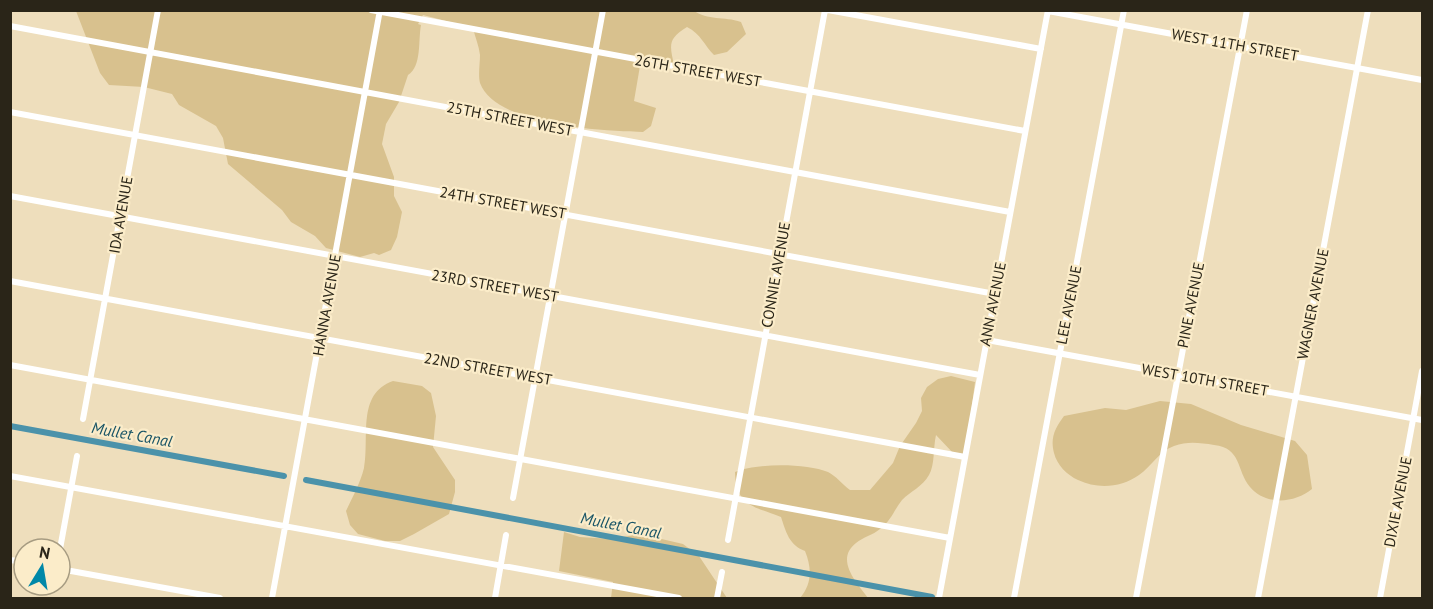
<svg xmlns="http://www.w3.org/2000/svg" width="1433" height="609" viewBox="0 0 1433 609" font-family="'PT Sans',sans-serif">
	<rect width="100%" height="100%" fill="#eedebc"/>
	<!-- green -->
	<path fill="#d8c18e" d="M693 10C708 21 724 16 741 22L746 34 727 52 714 55C704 45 701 34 687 27 667 39 670 46 674 65L641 60 634 101 656 108 651 126 643 132C605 131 496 126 480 83 478 75 480 63 480 55 479 46 475 37 473 28L423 15 418 24 421 25C418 41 422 66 408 75L399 102 386 124 382 144 394 177V196L402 212 397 237 391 250 379 255 374 253 360 257 326 248 315 236 291 222 282 210 228 164 223 138 216 126 179 105 172 94 144 87 109 85 100 73 76 11Z
		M951 376 975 382 965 459 953 453 936 435C933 448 935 465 929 475 922 487 911 491 902 500 894 510 891 521 880 529 873 535 863 537 856 543 834 560 858 584 868 598H800C812 584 812 568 805 551 789 545 786 532 781 517 753 506 736 506 735 472 756 463 806 463 828 472 836 476 842 484 850 490H870L893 463 900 446 916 423 922 411 921 398 927 387 938 379Z
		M393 381 422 386 431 393 436 416 433 447 455 480V492L449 514 414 534 400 541H385L358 534 350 525 346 511C353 496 360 484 364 468 370 438 356 394 393 381Z
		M1160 401 1191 404 1241 425 1295 441 1307 455 1312 489C1295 503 1266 506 1250 487 1236 470 1242 448 1214 445 1200 443 1188 441 1174 446 1158 452 1152 466 1139 475 1121 488 1097 489 1078 480 1067 475 1057 465 1054 453 1050 438 1055 428 1064 416L1105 408 1126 410Z
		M564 532 580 537 612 539 640 534 683 544 699 556 727 598H611L613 582 559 571Z"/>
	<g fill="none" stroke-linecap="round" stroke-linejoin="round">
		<!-- canal -->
		<path stroke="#4b92aa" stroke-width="6" d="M10 426 284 476
			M306 480 932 597"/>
		<!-- minor -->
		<path stroke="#fff" stroke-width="6" d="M371 10 1025 131
			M828 10 1041 49
			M1048 11 1422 80
			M10 26 1010 212
			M10 112 995 294
			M10 196 980 375
			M10 281 965 457
			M987 340 1422 420
			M10 365 950 538
			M83 419 158 10
			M10 476 679 598
			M513 498 603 10
			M728 540 825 10
			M60 549 77 456
			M10 560 24 562
			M60 569 220 598
			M272 598 380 10
			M495 598 506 535
			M717 598 722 572
			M939 598 1048 10
			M1014 598 1124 10
			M1136 598 1247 10
			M1258 598 1368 10
			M1380 598 1422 371"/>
	</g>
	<g text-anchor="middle" stroke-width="4.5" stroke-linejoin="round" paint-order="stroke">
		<!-- street labels -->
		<g font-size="15" fill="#2a2518" stroke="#fbecc9">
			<text transform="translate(1235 45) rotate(10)" y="5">WEST 11TH STREET</text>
			<text transform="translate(698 71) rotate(10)" y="5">26TH STREET WEST</text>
			<text transform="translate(510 119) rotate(11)" y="5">25TH STREET WEST</text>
			<text transform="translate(503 203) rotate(10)" y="5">24TH STREET WEST</text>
			<text transform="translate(121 215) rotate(-80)" y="5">IDA AVENUE</text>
			<text transform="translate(776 275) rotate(-80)" y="5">CONNIE AVENUE</text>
			<text transform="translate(495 286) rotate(10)" y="5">23RD STREET WEST</text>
			<text transform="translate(993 304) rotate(-79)" y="5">ANN AVENUE</text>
			<text transform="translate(1313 304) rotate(-79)" y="5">WAGNER AVENUE</text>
			<text transform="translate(327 305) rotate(-80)" y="5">HANNA AVENUE</text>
			<text transform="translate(1069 305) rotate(-79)" y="5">LEE AVENUE</text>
			<text transform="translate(1191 305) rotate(-79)" y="5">PINE AVENUE</text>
			<text transform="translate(488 369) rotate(10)" y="5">22ND STREET WEST</text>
			<text transform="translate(1205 380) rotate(10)" y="5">WEST 10TH STREET</text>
			<text transform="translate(1398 502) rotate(-79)" y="5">DIXIE AVENUE</text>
		</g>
		<!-- water labels -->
		<g font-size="16" font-style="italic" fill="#195466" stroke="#fbecc9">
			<text transform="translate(132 434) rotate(10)" y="6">Mullet Canal</text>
			<text transform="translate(621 525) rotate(11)" y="6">Mullet Canal</text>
		</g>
	</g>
	<!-- border -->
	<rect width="1433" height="609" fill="none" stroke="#2a2518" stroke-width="24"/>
	<!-- north arrow -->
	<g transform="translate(42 567) rotate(11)"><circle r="28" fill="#fbecc9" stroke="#a79c82" stroke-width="1.5"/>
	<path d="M0-4.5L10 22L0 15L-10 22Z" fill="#0088a8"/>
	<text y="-9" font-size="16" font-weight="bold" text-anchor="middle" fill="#2a2518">N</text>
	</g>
</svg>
